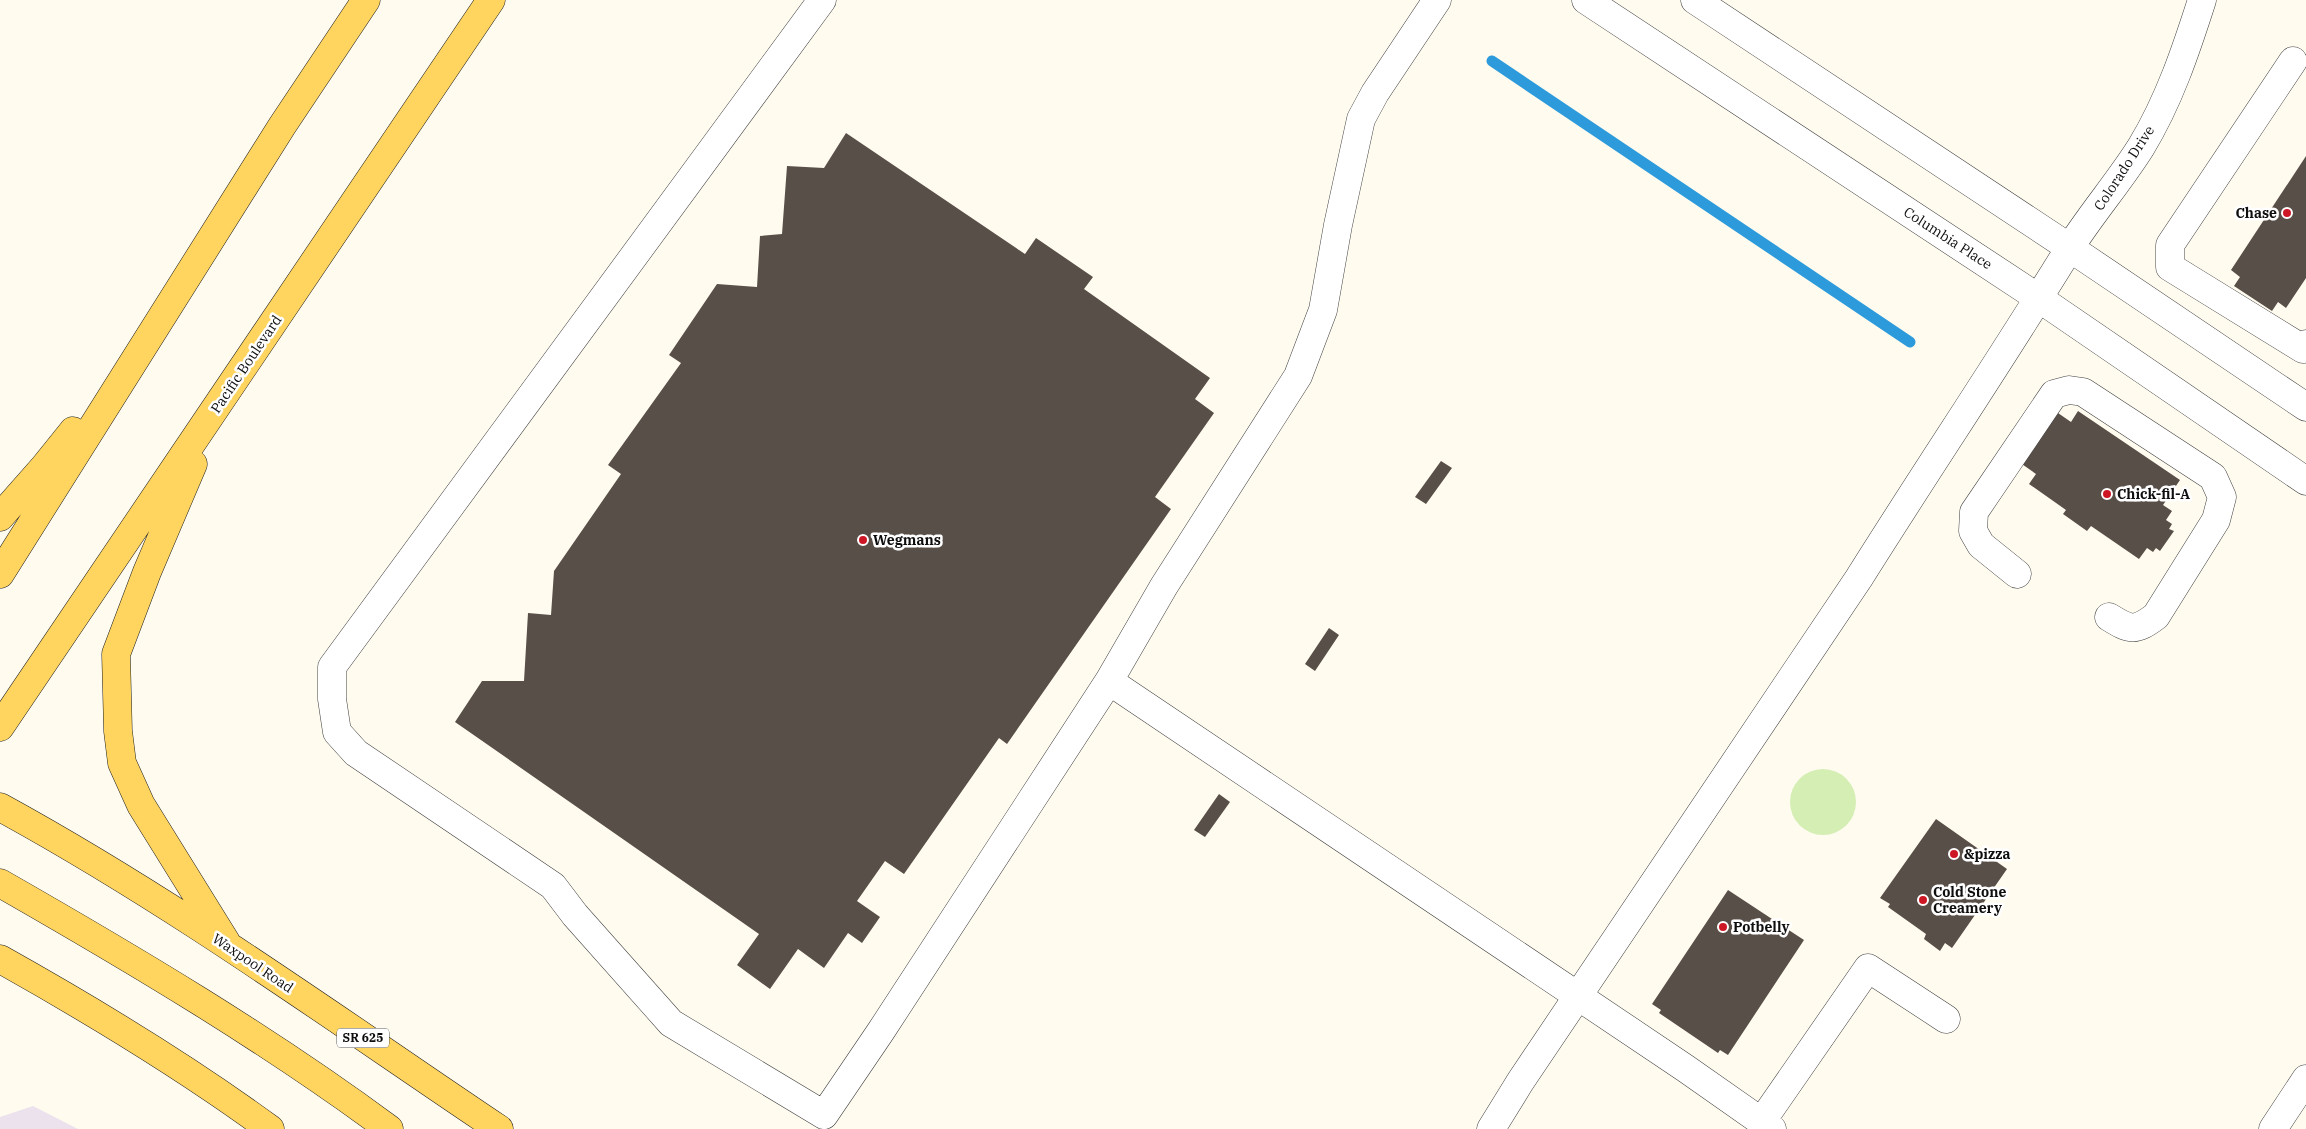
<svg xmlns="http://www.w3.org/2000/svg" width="2306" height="1129" viewBox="0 0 2306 1129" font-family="'IBM Plex Serif',serif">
	<rect width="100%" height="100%" fill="#fffbef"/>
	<!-- industrial -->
	<path fill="#ece2ee" d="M33 1106 78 1129H0V1117Z"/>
	<!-- green -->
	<path fill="#d4eeb4" d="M1790 802a33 33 0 1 1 66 0a33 33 0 1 1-66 0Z"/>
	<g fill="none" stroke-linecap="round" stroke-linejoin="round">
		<!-- stream -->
		<path stroke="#2d9bdb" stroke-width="11" d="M1492 61 1910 342"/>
	</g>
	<!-- building -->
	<path fill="#584f49" d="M846 133 1025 254 1036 238 1093 277 1084 289 1210 378 1195 399 1214 413 1155 497 1171 509 1007 744 999 738 904 874 885 861 857 901 880 917 862 943 848 933 824 968 798 949 770 989 737 965 759 934 455 722 482 681H524L528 613 551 615 554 571 621 474 608 465 681 363 669 355 717 284 757 287 760 236 782 234 787 166 824 168Z
		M2306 156V278L2286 308 2278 302 2272 311 2234 286 2240 277 2231 270Z
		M2078 411 2180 480 2163 505 2172 511 2166 520 2172 524 2169 529 2174 531 2160 551 2156 548 2153 552 2147 548 2139 559 2091 526 2087 531 2063 514 2066 510 2029 484 2036 474 2019 462 2058 413 2071 422Z
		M1441 461 1452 468 1426 504 1415 497Z
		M1329 628 1339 635 1315 671 1305 664Z
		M1219 794 1230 802 1205 837 1194 830Z
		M1936 819 2007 869 1952 948 1945 943 1940 951 1924 939 1926 934 1888 907 1890 904 1880 898Z
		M1728 890 1804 940 1728 1055 1720 1050 1718 1053 1659 1013 1661 1010 1652 1004Z"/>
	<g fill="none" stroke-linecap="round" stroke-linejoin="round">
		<defs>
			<path id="minor" d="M822 0 332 667V699L337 732 356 753 553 886 575 915 671 1023 824 1115 881 1031 1109 681 1164 586 1298 376 1323 310 1338 225 1361 119 1375 93 1437 0
				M1586 0 2040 299 2306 481
				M1695 0 2070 248 2306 407
				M2293 61 2170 245V267L2303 349 2306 344
				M2017 574 1981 545 1973 531 1974 512 2054 394 2069 390 2083 392 2213 477 2222 497 2216 520 2156 616C2135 632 2130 630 2109 617
				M1109 681 1685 1068 1772 1129
				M1762 1121 1868 968 1946 1019
				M1491 1129 1520 1082 1859 578C1928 468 2001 360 2069 249 2091 214 2119 182 2141 147 2169 101 2186 50 2202 0
				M2273 1129 2306 1079"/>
			<path id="major" d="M193 464 147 572 116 654 118 731 122 763 141 805 226 942
				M0 517 44 467 73 431
				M0 574 282 126 366 0
				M0 727 491 0
				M0 807C174 902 335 1019 499 1129
				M0 883C133 959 266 1038 389 1129
				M0 959C93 1011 184 1066 270 1129"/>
		</defs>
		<!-- minor casing -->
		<use href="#minor" stroke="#414141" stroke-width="29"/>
		<!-- major casing -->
		<use href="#major" stroke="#1f1f1f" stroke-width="29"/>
		<!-- minor -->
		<use href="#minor" stroke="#fff" stroke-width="28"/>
		<!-- major -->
		<use href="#major" stroke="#ffd45f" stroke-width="28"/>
	</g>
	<!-- markers -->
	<g fill="#cd1725" stroke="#fff" stroke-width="2">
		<circle cx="2287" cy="213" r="5"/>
		<circle cx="2107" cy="494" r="5"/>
		<circle cx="863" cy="540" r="5"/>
		<circle cx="1954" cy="854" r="5"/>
		<circle cx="1923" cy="900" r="5"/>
		<circle cx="1723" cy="927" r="5"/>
	</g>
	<g text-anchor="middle" stroke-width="5" stroke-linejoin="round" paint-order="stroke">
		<!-- shield labels -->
		<rect fill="#fff" stroke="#565656" stroke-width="1" x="337" y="1028.5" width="52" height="19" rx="4"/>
		<g font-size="12" font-weight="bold" fill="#0e0e0e">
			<text x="363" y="1042">SR 625</text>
		</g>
		<!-- street labels -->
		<g font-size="14" fill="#0e0e0e" stroke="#fff">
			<text transform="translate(2124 168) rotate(-57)" y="5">Colorado Drive</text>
			<text transform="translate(1948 238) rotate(33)" y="5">Columbia Place</text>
			<text transform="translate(246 364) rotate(-56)" y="5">Pacific Boulevard</text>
			<text transform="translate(253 963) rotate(34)" y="5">Waxpool Road</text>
		</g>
		<!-- poi labels -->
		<g font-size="14" font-weight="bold" fill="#0e0e0e" stroke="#fff" text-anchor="start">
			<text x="2277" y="218" text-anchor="end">Chase</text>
			<text x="2117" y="499">Chick-fil-A</text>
			<text x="873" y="545">Wegmans</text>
			<text x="1964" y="859">&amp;pizza</text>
			<text x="1933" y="897">Cold Stone<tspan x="1933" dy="16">Creamery</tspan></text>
			<text x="1733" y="932">Potbelly</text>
		</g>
	</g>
</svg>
